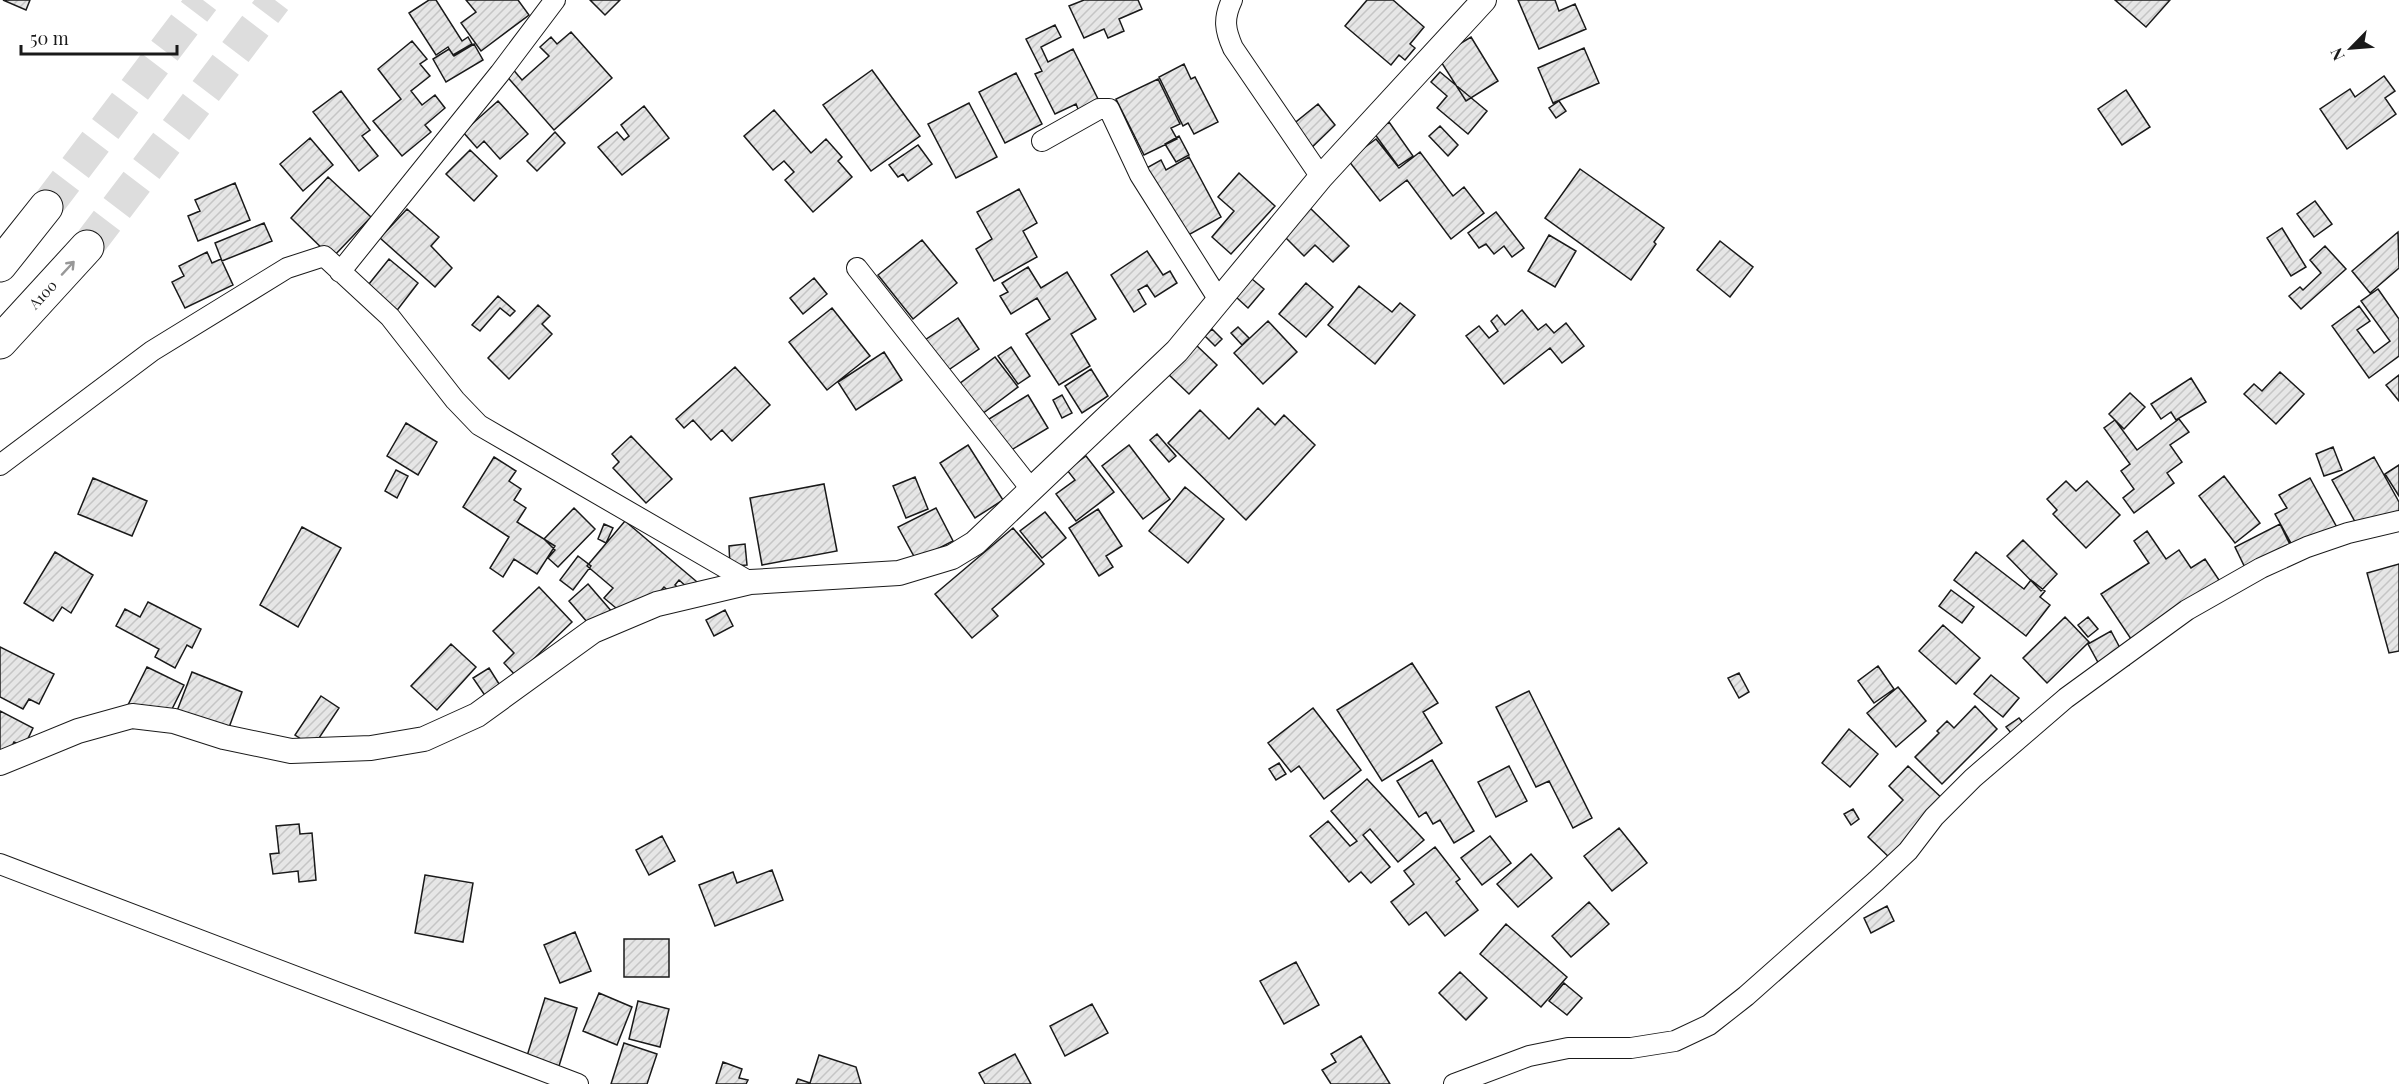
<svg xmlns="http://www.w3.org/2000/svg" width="2399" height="1084" viewBox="0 0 2399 1084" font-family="'Playfair Display',serif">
	<defs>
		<pattern id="building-hatch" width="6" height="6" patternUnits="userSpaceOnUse" patternTransform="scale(1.5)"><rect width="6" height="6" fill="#e6e6e6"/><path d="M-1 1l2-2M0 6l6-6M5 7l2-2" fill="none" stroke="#c5c5c5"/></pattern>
	</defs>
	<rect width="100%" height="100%" fill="#fff"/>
	<!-- building -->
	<path fill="url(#building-hatch)" stroke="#1a1a1a" stroke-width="1.5" d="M3 0H30L26 10Z
		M429 0H436L462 41 468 37 472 44 453 55 448 47 436 55 409 13Z
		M466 0H518L529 15 481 51 461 23 476 12Z
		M590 0H620L605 15Z
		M1084 0H1138L1142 9 1119 19 1124 31 1108 38 1104 29 1084 38 1069 6Z
		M1367 0H1393L1424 27 1410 44 1415 48 1405 60 1399 55 1391 65 1345 26Z
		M1518 0H1555L1559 11 1575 4 1586 29 1539 49Z
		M2115 0H2170L2146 27Z
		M1055 25 1061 37 1041 47 1048 62 1073 49 1100 103 1080 114 1076 104 1055 114 1035 74 1042 71 1026 39Z
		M571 32 612 78 554 130 504 73 511 67 522 80 549 56 540 47 551 37 557 44Z
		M1471 37 1498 81 1466 101 1438 57Z
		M412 41 427 59 420 64 430 76 411 91 422 105 435 95 445 108 425 125 431 132 402 156 373 121 401 99 378 69Z
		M474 44 483 60 446 82 433 59 449 49 454 56Z
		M1584 48 1599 83 1553 103 1538 68Z
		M1184 64 1191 79 1195 77 1218 122 1194 134 1188 123 1183 126 1159 77Z
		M872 70 920 136 871 171 823 105Z
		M1440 72 1487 111 1468 134 1437 108 1447 96 1431 82Z
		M1016 73 1042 124 1005 143 979 92Z
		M2384 76 2395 91 2385 98 2396 114 2347 149 2320 109 2350 89 2355 97Z
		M1158 79 1180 124 1171 128 1177 139 1144 155 1116 99Z
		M2126 90 2150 127 2122 145 2098 109Z
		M341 91 370 130 362 136 378 156 359 171 313 112Z
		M498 101 528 134 500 159 484 141 477 148 463 132Z
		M1559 101 1566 111 1556 118 1549 108Z
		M969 103 997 157 956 178 928 124Z
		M1318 104 1335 125 1308 151 1291 126Z
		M644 106 669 138 622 175 598 147 617 132 624 140 629 136 621 125Z
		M774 110 811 153 826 139 842 157 838 161 852 177 813 212 785 180 794 172 784 161 773 170 744 136Z
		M1389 122 1413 156 1398 166 1374 133Z
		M1440 126 1458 145 1448 156 1429 136Z
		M555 132 565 143 537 171 527 161Z
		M1179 136 1189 155 1176 162 1165 144Z
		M310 138 333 165 303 191 280 164Z
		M1376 139 1399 168 1420 152 1453 196 1464 187 1484 213 1451 239 1407 180 1380 201 1348 160Z
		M918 145 932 164 908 181 903 174 898 177 889 165Z
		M470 150 497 176 474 201 446 174Z
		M1189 157 1221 217 1172 244 1134 175 1161 160 1166 170Z
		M1580 169 1664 228 1654 242 1656 244 1631 280 1545 218Z
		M1239 173 1275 206 1231 254 1212 237 1234 211 1218 197Z
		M328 177 371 217 332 258 291 218Z
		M235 183 250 220 198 241 188 216 200 211 195 200Z
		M1019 189 1037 223 1023 231 1037 257 994 281 976 249 992 239 977 212Z
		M2315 201 2332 224 2314 237 2297 214Z
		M1308 206 1349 246 1333 262 1315 245 1304 256 1282 234Z
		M407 209 439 237 431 246 452 268 435 287 380 238Z
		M1496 212 1524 248 1512 257 1504 246 1494 254 1486 244 1479 248 1468 233Z
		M264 223 272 241 222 261 215 243Z
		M2282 228 2306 267 2291 276 2267 238Z
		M2398 232 2399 268 2370 293 2352 271Z
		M1549 235 1576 251 1555 287 1528 271Z
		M922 240 957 283 913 319 878 275Z
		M1720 241 1753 267 1730 297 1697 270Z
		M2325 246 2346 269 2301 309 2289 296 2300 287 2303 290 2321 273 2310 260Z
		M1147 251 1163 275 1170 271 1177 283 1155 297 1147 285 1138 290 1146 304 1134 312 1111 275Z
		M207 252 212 263 221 259 233 285 185 308 172 282 184 276 179 266Z
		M389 259 418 283 395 313 365 289Z
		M1028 267 1041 288 1067 272 1096 319 1071 334 1090 366 1059 385 1026 334 1050 319 1037 298 1011 314 1000 296 1008 292 1002 283Z
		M814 278 827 294 803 314 790 298Z
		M1252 279 1264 289 1248 308 1236 297Z
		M1306 283 1333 307 1306 337 1279 314Z
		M1359 286 1392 312 1400 303 1415 315 1375 364 1328 325Z
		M2378 289 2399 319V356L2369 378 2332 326 2359 306 2370 321 2357 330 2374 353 2390 341 2361 301Z
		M498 296 515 311 510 316 500 308 480 331 472 325Z
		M538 305 550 316 542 324 552 334 509 379 488 358Z
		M832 308 870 356 827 390 789 342Z
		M1522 310 1538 330 1546 324 1554 333 1566 323 1584 346 1562 363 1550 348 1504 384 1466 336 1479 326 1489 338 1498 331 1491 321 1497 315 1505 325Z
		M958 318 979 349 947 371 925 340Z
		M1268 321 1297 352 1263 384 1234 353Z
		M1238 327 1249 338 1242 345 1231 333Z
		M1212 329 1222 339 1215 346 1205 336Z
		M1195 344 1217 365 1189 394 1167 373Z
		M1011 347 1030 376 1018 384 998 356Z
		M884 352 902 380 856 410 838 382Z
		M995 357 1018 387 970 423 947 393Z
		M735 367 770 405 732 441 722 430 711 440 693 420 684 428 676 419Z
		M1091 369 1108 396 1082 413 1065 386Z
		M2280 372 2304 394 2276 424 2244 394 2254 384 2262 391Z
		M2399 375V401L2386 385Z
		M2191 378 2206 402 2176 420 2171 412 2161 419 2151 404Z
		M2130 393 2145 407 2124 429 2109 414Z
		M1028 395 1048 428 1008 452 989 419Z
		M1062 395 1072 413 1062 418 1053 400Z
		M1258 408 1275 425 1284 415 1315 445 1246 520 1168 443 1200 410 1229 439Z
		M2179 419 2189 432 2170 445 2182 462 2167 473 2174 483 2134 513 2123 498 2134 489 2121 471 2130 464 2104 428 2115 420 2137 450Z
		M406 423 437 442 418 475 387 456Z
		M1157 434 1176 456 1169 462 1150 440Z
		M631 436 672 479 646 503 613 468 619 462 612 454Z
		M968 445 1003 500 975 518 940 463Z
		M1129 445 1170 499 1143 519 1102 466Z
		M2333 447 2342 470 2324 476 2316 454Z
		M1086 456 1114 492 1076 521 1056 494 1075 480 1067 470Z
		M494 457 516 471 509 481 521 489 514 500 526 508 517 522 555 546 537 574 514 559 503 577 490 568 509 537 463 507Z
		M2374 457 2399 502V519L2364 538 2332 480Z
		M2399 465V496L2385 474Z
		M396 470 408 476 397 498 385 491Z
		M2224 476 2260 523 2235 543 2199 496Z
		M915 477 928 509 906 518 893 486Z
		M93 478 147 501 132 536 78 514Z
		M2310 478 2340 533 2298 556 2275 514 2287 508 2279 495Z
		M2066 481 2076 491 2087 481 2120 515 2086 548 2053 514 2057 510 2047 499Z
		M824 484 837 551 762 565 750 498Z
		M1185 487 1224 519 1188 563 1149 531Z
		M574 508 595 529 558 567 548 558 555 550 544 539Z
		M936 508 953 541 916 560 898 527Z
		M1098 509 1122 546 1106 556 1113 567 1099 576 1069 528Z
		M1045 512 1066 538 1042 558 1020 531Z
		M625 521 703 587 696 595 679 580 675 585 683 592 677 598 664 587 634 623 604 598 613 588 587 566Z
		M604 524 613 528 606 543 598 539Z
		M2280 524 2297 559 2252 582 2235 547Z
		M302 527 341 548 298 627 260 605Z
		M1013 528 1044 564 992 609 998 616 972 638 935 594Z
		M2147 531 2166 559 2179 550 2191 568 2205 559 2227 592 2139 651 2101 594 2149 563 2134 541Z
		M2023 540 2057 574 2041 591 2007 556Z
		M745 544 747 565 730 566 729 546Z
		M55 552 93 575 71 613 62 607 53 621 24 603Z
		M1976 552 2024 589 2031 580 2045 591 2040 597 2050 605 2026 636 1954 580Z
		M578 556 591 566 573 590 560 580Z
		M2399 564V651L2389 653 2367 573Z
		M588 584 613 613 594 630 569 601Z
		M539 587 572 622 516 676 504 663 514 653 493 631Z
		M1951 590 1974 607 1962 623 1939 606Z
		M148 602 201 629 192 648 187 645 175 668 155 657 159 649 116 626 125 609 140 617Z
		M725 610 733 626 714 636 706 620Z
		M2065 617 2089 642 2047 683 2023 658Z
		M2088 617 2098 629 2088 637 2078 625Z
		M1943 625 1980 658 1956 684 1919 651Z
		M2111 631 2129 665 2106 677 2088 644Z
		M451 644 476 667 437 710 411 686Z
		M0 647 54 674 39 704 29 699 23 709 0 697Z
		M1412 663 1438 703 1423 712 1442 743 1382 781 1337 710Z
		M1878 666 1894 689 1874 703 1858 681Z
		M147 667 184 685 164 725 127 707Z
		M489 668 501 687 486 697 473 678Z
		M192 672 242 692 223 744 172 724Z
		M1739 673 1749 692 1739 698 1728 678Z
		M1991 675 2019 698 2003 717 1974 694Z
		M1898 687 1926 721 1896 747 1867 713Z
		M1529 691 1592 818 1573 828 1549 781 1536 787 1496 707Z
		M321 696 339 708 313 747 295 735Z
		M1975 706 1997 729 1942 784 1915 757 1939 733 1937 731 1947 721 1954 728Z
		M1313 708 1361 770 1324 799 1299 766 1291 772 1268 743Z
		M0 711 33 728 24 747 14 742 5 762 0 759Z
		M2019 718 2028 729 2016 739 2006 727Z
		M1849 729 1878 754 1850 787 1822 763Z
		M1432 760 1474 831 1454 843 1440 820 1433 824 1426 812 1419 817 1397 781Z
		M1279 763 1286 774 1276 780 1269 769Z
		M1509 766 1527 801 1496 817 1478 782Z
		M1908 766 1946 802 1892 860 1868 837 1903 800 1889 786Z
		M1367 779 1424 840 1398 862 1370 829 1363 835 1390 867 1371 883 1361 872 1349 882 1310 836 1328 821 1350 846 1357 841 1331 811Z
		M1853 809 1859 819 1851 825 1844 814Z
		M299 824 300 834 312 833 316 880 299 882 298 871 273 874 270 854 279 853 276 826Z
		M1619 828 1647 863 1612 891 1584 856Z
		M662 836 675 861 649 875 636 850Z
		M1490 836 1511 863 1482 885 1461 858Z
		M1435 847 1460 879 1456 882 1478 910 1445 936 1426 912 1409 925 1391 902 1414 884 1404 871Z
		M1531 854 1552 878 1518 907 1497 884Z
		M772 870 783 900 715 926 699 885 733 872 737 883Z
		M425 875 473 883 463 942 415 933Z
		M1589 902 1609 924 1571 957 1552 936Z
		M1887 906 1894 921 1871 933 1864 918Z
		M1506 924 1567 977 1541 1007 1480 954Z
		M575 932 591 971 560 983 544 945Z
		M624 939H669V977H624Z
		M1296 962 1319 1005 1284 1024 1260 981Z
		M1460 972 1487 998 1466 1020 1439 993Z
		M1564 983 1582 998 1567 1015 1549 1001Z
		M599 993 632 1007 617 1045 583 1031Z
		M545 998 577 1008 559 1066 527 1056Z
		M638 1001 669 1009 660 1047 629 1039Z
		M1092 1004 1108 1033 1065 1056 1050 1026Z
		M1361 1036 1390 1084H1331L1322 1070 1336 1062 1331 1054Z
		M624 1043 657 1054 647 1084H611Z
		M1015 1054 1031 1084H985L979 1073Z
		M819 1055 856 1067 861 1084H796L798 1079 810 1083Z
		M723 1062 742 1069 739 1078 748 1080 746 1084H716Z"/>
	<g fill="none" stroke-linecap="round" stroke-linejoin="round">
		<!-- motorway-tunnel -->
		<path stroke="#ddd" stroke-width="33" stroke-dasharray="33 16" stroke-linecap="butt" d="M46 207 203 0
			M87 247 275 0"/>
		<defs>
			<path id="minor" d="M1232 0C1223 19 1225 30 1233 48L1321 177
				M1042 141 1099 109H1109L1140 175 1219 300
				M857 268 1031 489
				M340 272 500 73 555 0
				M0 465 152 351 287 268 324 256 390 317 455 400 479 425 750 582
				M0 864 578 1084
				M1454 1084 1529 1056 1568 1048H1631L1675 1041 1709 1025 1746 996 1876 881 1908 851 1934 817 1973 778 2066 698 2187 610 2261 568 2307 547 2348 533 2399 521"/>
			<path id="tertiary" d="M0 763 78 731 132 716 174 721 224 737 291 751 371 748 424 739 477 715 593 631 657 604 750 582 899 573 952 557 975 543 1177 351 1321 177 1484 0"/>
			<g id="motorway">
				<path d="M0 265 46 207"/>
				<path id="s1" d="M0 342 87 247"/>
			</g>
		</defs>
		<!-- minor casing -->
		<use href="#minor" stroke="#1a1a1a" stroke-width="22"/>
		<!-- tertiary casing -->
		<use href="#tertiary" stroke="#1a1a1a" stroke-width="26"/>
		<!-- motorway casing -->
		<use href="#motorway" stroke="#1a1a1a" stroke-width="35"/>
		<!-- minor -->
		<use href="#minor" stroke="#fff" stroke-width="20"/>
		<!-- tertiary -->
		<use href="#tertiary" stroke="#fff" stroke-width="24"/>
		<!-- motorway -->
		<use href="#motorway" stroke="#fff" stroke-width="33"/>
	</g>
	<!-- one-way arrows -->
	<defs><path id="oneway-shaft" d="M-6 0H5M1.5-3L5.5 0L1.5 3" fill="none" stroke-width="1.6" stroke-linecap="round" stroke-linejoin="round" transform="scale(1.5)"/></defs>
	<use stroke="#989898" href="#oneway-shaft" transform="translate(68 268) rotate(-47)"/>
	<g text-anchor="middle" stroke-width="4.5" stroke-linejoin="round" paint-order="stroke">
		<!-- street labels -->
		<g font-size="15" fill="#1a1a1a" stroke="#fff">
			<text dy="5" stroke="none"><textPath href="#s1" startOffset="64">A100</textPath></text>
		</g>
	</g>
	<!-- north arrow -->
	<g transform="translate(2351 48) rotate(245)" stroke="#ffffff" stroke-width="4.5" paint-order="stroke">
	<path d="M0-4.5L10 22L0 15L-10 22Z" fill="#1a1a1a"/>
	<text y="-9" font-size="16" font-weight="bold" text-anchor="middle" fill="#1a1a1a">N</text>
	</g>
	<!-- scale -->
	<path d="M21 45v9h156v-9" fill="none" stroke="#1a1a1a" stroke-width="3"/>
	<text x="30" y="45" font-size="18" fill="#1a1a1a" stroke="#ffffff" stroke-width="4.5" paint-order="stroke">50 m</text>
</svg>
